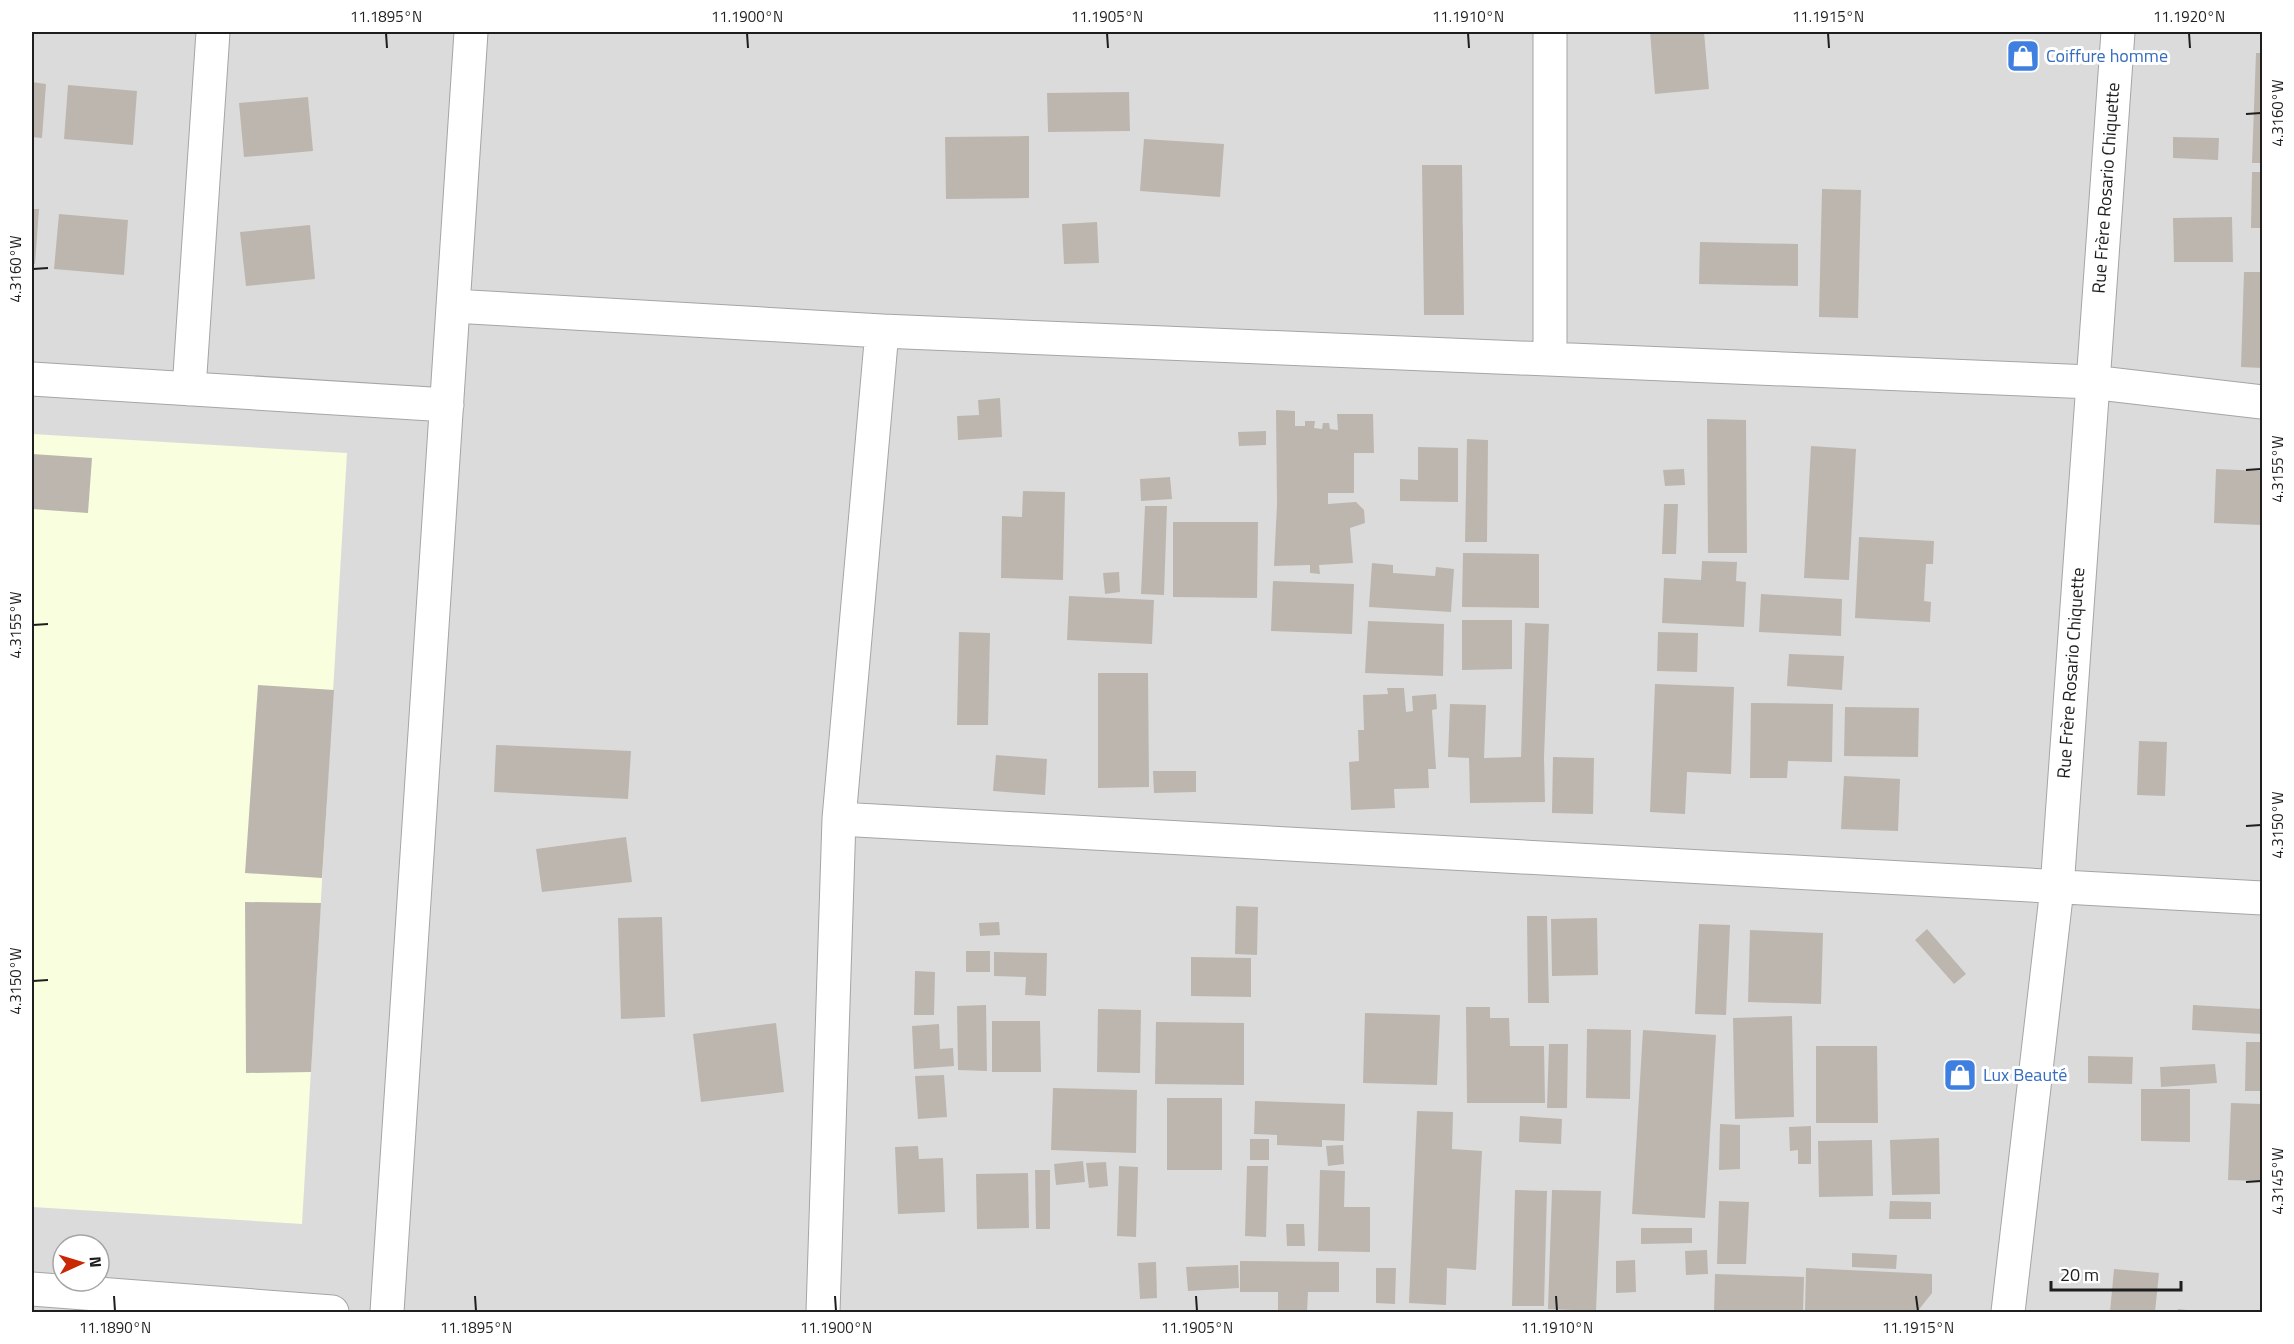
<svg xmlns="http://www.w3.org/2000/svg" width="2294" height="1344" viewBox="0 0 2294 1344" font-family="'Titillium Web',sans-serif">
	<rect width="100%" height="100%" fill="#efede4"/>
	<!-- residential -->
	<path fill="#dcdbdb" fill-rule="evenodd" d="M32 32H2262V1312H32ZM63 1245H99V1281H63Z"/>
	<!-- education -->
	<path fill="#f8fede" d="M32 434 347 453 302 1224 32 1207Z"/>
	<!-- building -->
	<path fill="#bcb6ae" d="M1650 32H1704L1709 89 1655 94Z
		M2256 53H2262V163H2252Z
		M32 82 46 84 42 138 32 137Z
		M68 85 137 91 133 145 64 139Z
		M1129 92 1130 131 1048 132 1047 93Z
		M308 97 313 151 244 157 239 103Z
		M1029 136V198L946 199 945 137Z
		M2173 137 2219 138 2218 160 2173 158Z
		M1144 139 1224 144 1220 197 1140 191Z
		M1422 165H1462L1464 315H1424Z
		M2252 172H2262V228H2251Z
		M1822 189 1861 190 1858 318 1819 317Z
		M32 209H39L35 264 32 263Z
		M59 214 128 220 124 275 54 269Z
		M2232 217 2233 262H2174L2173 218Z
		M1097 222 1099 263 1064 264 1062 224Z
		M310 225 315 279 246 286 240 232Z
		M1700 242 1798 244V286L1699 284Z
		M2244 272H2262V368L2241 367Z
		M1000 398 1002 437 958 440 957 416 979 415 978 400Z
		M1276 410 1295 411V426H1305V421H1315L1314 428 1322 429 1323 423H1329L1330 429 1338 430 1337 414H1373L1374 453H1354V493H1328V504L1356 502 1364 510 1365 523 1350 528 1353 563 1319 565 1320 574 1310 573V565L1274 566 1277 504Z
		M1707 419 1746 420 1747 553H1708Z
		M1266 431V445L1239 446 1238 432Z
		M1467 439 1488 440 1487 542H1465Z
		M1811 446 1856 449 1849 580 1804 578Z
		M1418 447 1458 448V502L1400 501V479L1418 480Z
		M32 454 92 458 88 513 32 509Z
		M1684 469 1685 485 1665 486 1663 470Z
		M2216 469 2262 471V525L2214 523Z
		M1170 477 1172 499 1141 501 1140 479Z
		M1023 491 1065 492 1063 580 1001 578 1002 516 1022 517Z
		M1664 504H1678L1676 554H1662Z
		M1145 506H1167L1164 595 1141 594Z
		M1173 522H1258L1257 598 1173 597Z
		M1859 537 1934 541 1933 564H1926L1924 601 1931 602 1930 622 1855 618Z
		M1463 553 1539 554V608L1462 607Z
		M1702 561 1737 562 1736 581 1746 582 1744 627 1662 623 1664 578 1701 580Z
		M1372 563 1393 565V573L1435 576 1436 567 1454 569 1451 612 1369 607Z
		M1119 572 1120 592 1105 594 1103 573Z
		M1273 581 1354 584 1352 634 1271 631Z
		M1761 594 1842 599 1841 636 1759 632Z
		M1069 596 1154 600 1152 644 1067 640Z
		M1462 620H1512V669L1462 670Z
		M1368 621 1444 624 1443 676 1365 673Z
		M1525 623 1549 624 1544 757 1545 802 1470 803 1469 758 1448 757 1450 704 1486 705 1484 758 1521 757Z
		M959 632 990 633 988 725H957Z
		M1658 632 1698 633 1697 672 1657 671Z
		M1789 654 1844 656 1842 690 1787 686Z
		M1098 673H1148L1149 787 1098 788Z
		M1655 684 1734 687 1731 774 1687 772 1685 814 1650 812Z
		M258 685 334 690 322 878 245 873Z
		M1387 688H1404L1406 712 1413 711 1412 696 1436 694 1437 709 1432 710 1436 769H1428L1429 788 1394 789 1395 808 1351 810 1349 762 1359 761 1358 730H1364L1363 695 1388 694Z
		M1751 703 1833 704 1832 762 1788 761 1787 778H1750Z
		M1845 707 1919 708 1918 757 1844 756Z
		M2139 741 2167 742 2165 796 2137 795Z
		M496 745 631 751 628 799 494 792Z
		M996 755 1047 759 1045 795 993 791Z
		M1553 757 1594 758 1593 814 1552 813Z
		M1153 771H1196V792L1154 793Z
		M1844 776 1900 779 1898 831 1841 829Z
		M626 837 632 882 542 892 536 849Z
		M245 902 321 903 311 1072 246 1073Z
		M1236 906 1258 907 1257 955 1235 954Z
		M1527 916H1547L1549 1003H1528Z
		M662 917 665 1017 621 1019 618 918Z
		M1597 918 1598 975 1552 976 1551 919Z
		M999 922 1000 935 980 936 979 923Z
		M1699 924 1730 925 1726 1015 1695 1014Z
		M1927 929 1966 974 1954 984 1915 940Z
		M1750 930 1823 933 1821 1004 1748 1002Z
		M966 951H990V972H966Z
		M994 952 1047 953 1046 996 1025 995 1026 977 994 976Z
		M1191 957 1251 958V997L1191 996Z
		M915 971 935 972 934 1015H914Z
		M986 1005 987 1071 958 1070 957 1006Z
		M2193 1005 2262 1009V1034L2192 1030Z
		M1466 1007H1490V1018H1509L1510 1046H1544L1545 1103H1467Z
		M1098 1009 1141 1010 1140 1073 1097 1072Z
		M1365 1013 1440 1015 1437 1085 1363 1083Z
		M1792 1016 1794 1117 1735 1119 1733 1018Z
		M992 1021H1040L1041 1072H992Z
		M1156 1022 1244 1023V1085L1155 1084Z
		M776 1023 784 1092 701 1102 693 1034Z
		M939 1024 940 1049 953 1048 954 1066 914 1069 912 1026Z
		M1587 1029 1631 1030 1630 1099 1586 1098Z
		M1643 1030 1716 1035 1705 1218 1632 1214Z
		M2246 1042H2262V1091H2245Z
		M1549 1044H1568L1567 1108H1547Z
		M1816 1046H1877L1878 1123H1816Z
		M2088 1056 2133 1057 2132 1084 2088 1083Z
		M2215 1064 2217 1083 2161 1087 2160 1067Z
		M944 1075 947 1117 918 1119 915 1076Z
		M1053 1088 1137 1090 1136 1153 1051 1150Z
		M2141 1089H2190V1142L2141 1141Z
		M1167 1098H1222V1170H1167Z
		M1255 1101 1345 1104 1344 1141 1322 1140V1147L1277 1145V1135L1254 1134Z
		M2231 1103 2262 1104V1181L2228 1180Z
		M1417 1111 1453 1112 1452 1149 1482 1151 1476 1270 1447 1268 1446 1305 1409 1303Z
		M1520 1116 1562 1119 1561 1144 1519 1142Z
		M1720 1124 1740 1125V1169L1719 1170Z
		M1811 1126V1164H1798V1150L1790 1151 1789 1127Z
		M1939 1138 1940 1194 1892 1195 1890 1140Z
		M1250 1139H1269V1160H1250Z
		M1872 1140 1873 1196 1819 1197 1818 1141Z
		M1343 1145 1344 1164 1328 1166 1326 1146Z
		M918 1146 919 1159 943 1158 945 1212 898 1214 895 1147Z
		M1083 1161 1085 1182 1056 1185 1054 1164Z
		M1106 1162 1108 1186 1089 1188 1086 1163Z
		M1119 1166 1138 1167 1136 1237 1117 1236Z
		M1247 1166H1268L1266 1237 1245 1236Z
		M1035 1170H1050V1229H1036Z
		M1320 1170 1345 1171 1344 1207H1370V1252L1318 1251Z
		M1028 1173 1029 1228 977 1229 976 1174Z
		M1515 1190 1547 1191 1544 1306H1512Z
		M1552 1190 1601 1191 1596 1311 1548 1309Z
		M1719 1201 1749 1202 1746 1264H1717Z
		M1890 1201 1931 1202V1219H1889Z
		M1286 1224H1304L1305 1246H1287Z
		M1641 1228H1692V1243L1641 1244Z
		M1707 1250 1708 1274 1686 1275 1685 1251Z
		M1852 1253 1897 1255 1896 1269 1852 1267Z
		M1635 1260 1636 1292 1616 1293V1261Z
		M1240 1261 1339 1262V1292H1308L1307 1312H1278V1292H1240Z
		M1156 1262 1157 1298 1140 1299 1138 1263Z
		M1238 1265 1239 1288 1188 1291 1186 1267Z
		M1376 1268H1396L1395 1304 1376 1303Z
		M1806 1268 1932 1274V1293L1917 1312H1805Z
		M2114 1269 2159 1273 2155 1312H2110Z
		M1715 1274 1804 1277 1803 1312H1714Z
		M2178 1309 2197 1311V1312H2177Z"/>
	<g fill="none" stroke-linecap="round" stroke-linejoin="round">
		<defs>
			<path id="minor" d="M1550 32V358
				M453 306 882 331 2091 382 2262 402
				M32 379 447 405
				M189 389 213 32
				M839 819 2262 898
				M32 1289 332 1312
				M387 1312 471 32
				M823 1312 839 819 882 331
				M2008 1312 2057 888 2118 32"/>
		</defs>
		<!-- minor casing -->
		<use href="#minor" stroke="#a5a5a5" stroke-width="35"/>
		<!-- minor -->
		<use href="#minor" stroke="#fff" stroke-width="33"/>
	</g>
	<!-- ticks -->
	<path fill="none" stroke="#1e1e1e" stroke-width="2" d="M386 33 387 48M747 33 748 48M1107 33 1108 48M1468 33 1469 48M1828 33 1829 48M2189 33 2190 48M2246 114 2261 113M33 269 48 268M2246 470 2261 469M33 625 48 624M2246 826 2261 825M33 981 48 980M2246 1182 2261 1181M114 1296 115 1311M475 1296 476 1311M835 1296 836 1311M1196 1296 1197 1311M1556 1296 1557 1311M1916 1296 1918 1311"/>
	<!-- icons -->
	<defs>
		<symbol id="shop-square" viewBox="-11 -11 22 22"><rect x="-9" y="-9" width="18" height="18" rx="4" fill="#3f7fe0" stroke="#fff"/><path d="M-5-2.5h2.3a2.7 3.5 0 0 1 5.4 0H5L5.5 6h-11ZM-1.5-2.5h3a1.5 2.3 0 0 0-3 0Z" fill="#fff"/></symbol>
	</defs>
	<g fill-rule="evenodd">
		<use href="#shop-square" x="2004" y="37" width="38" height="38"/>
		<use href="#shop-square" x="1941" y="1056" width="38" height="38"/>
	</g>
	<g text-anchor="middle" stroke-width="6" stroke-linejoin="round" paint-order="stroke">
		<!-- shop labels -->
		<g font-size="18" fill="#366cbe" stroke="#fff" text-anchor="start">
			<text x="2046" y="62">Coiffure homme</text>
			<text x="1983" y="1081">Lux Beauté</text>
		</g>
		<!-- street labels -->
		<g font-size="18" fill="#1e1e1e" stroke="#fff">
			<text transform="translate(2106 188) rotate(-86)" y="6">Rue Frère Rosario Chiquette</text>
			<text transform="translate(2071 673) rotate(-86)" y="6">Rue Frère Rosario Chiquette</text>
		</g>
	</g>
	<!-- border -->
	<rect width="2294" height="1344" fill="none" stroke="#ffffff" stroke-width="66"/>
	<!-- north arrow -->
	<g transform="translate(81 1263) rotate(86)"><circle r="28" fill="#ffffff" stroke="#a5a5a5" stroke-width="1.5"/>
	<path d="M0-4.5L10 22L0 15L-10 22Z" fill="#c92803"/>
	<text y="-9" font-size="16" font-weight="bold" text-anchor="middle" fill="#1e1e1e">N</text>
	</g>
	<!-- scale -->
	<path d="M2051 1281v9h130v-9" fill="none" stroke="#1e1e1e" stroke-width="3"/>
	<text x="2060" y="1281" font-size="18" fill="#1e1e1e" stroke="#ffffff" stroke-width="4.5" paint-order="stroke">20 m</text>
	<rect x="33" y="33" width="2228" height="1278" fill="none" stroke="#1e1e1e" stroke-width="2"/>
	<g font-size="15" text-anchor="middle" fill="#1e1e1e">
		<text x="386" y="22">11.1895°N</text>
		<text x="747" y="22">11.1900°N</text>
		<text x="1107" y="22">11.1905°N</text>
		<text x="1468" y="22">11.1910°N</text>
		<text x="1828" y="22">11.1915°N</text>
		<text x="2189" y="22">11.1920°N</text>
		<text transform="translate(2278 113) rotate(-90)" y="5">4.3160°W</text>
		<text transform="translate(16 269) rotate(-90)" y="5">4.3160°W</text>
		<text transform="translate(2278 469) rotate(-90)" y="5">4.3155°W</text>
		<text transform="translate(16 625) rotate(-90)" y="5">4.3155°W</text>
		<text transform="translate(2278 825) rotate(-90)" y="5">4.3150°W</text>
		<text transform="translate(16 981) rotate(-90)" y="5">4.3150°W</text>
		<text transform="translate(2278 1181) rotate(-90)" y="5">4.3145°W</text>
		<text x="115" y="1333">11.1890°N</text>
		<text x="476" y="1333">11.1895°N</text>
		<text x="836" y="1333">11.1900°N</text>
		<text x="1197" y="1333">11.1905°N</text>
		<text x="1557" y="1333">11.1910°N</text>
		<text x="1918" y="1333">11.1915°N</text>
	</g>
</svg>
